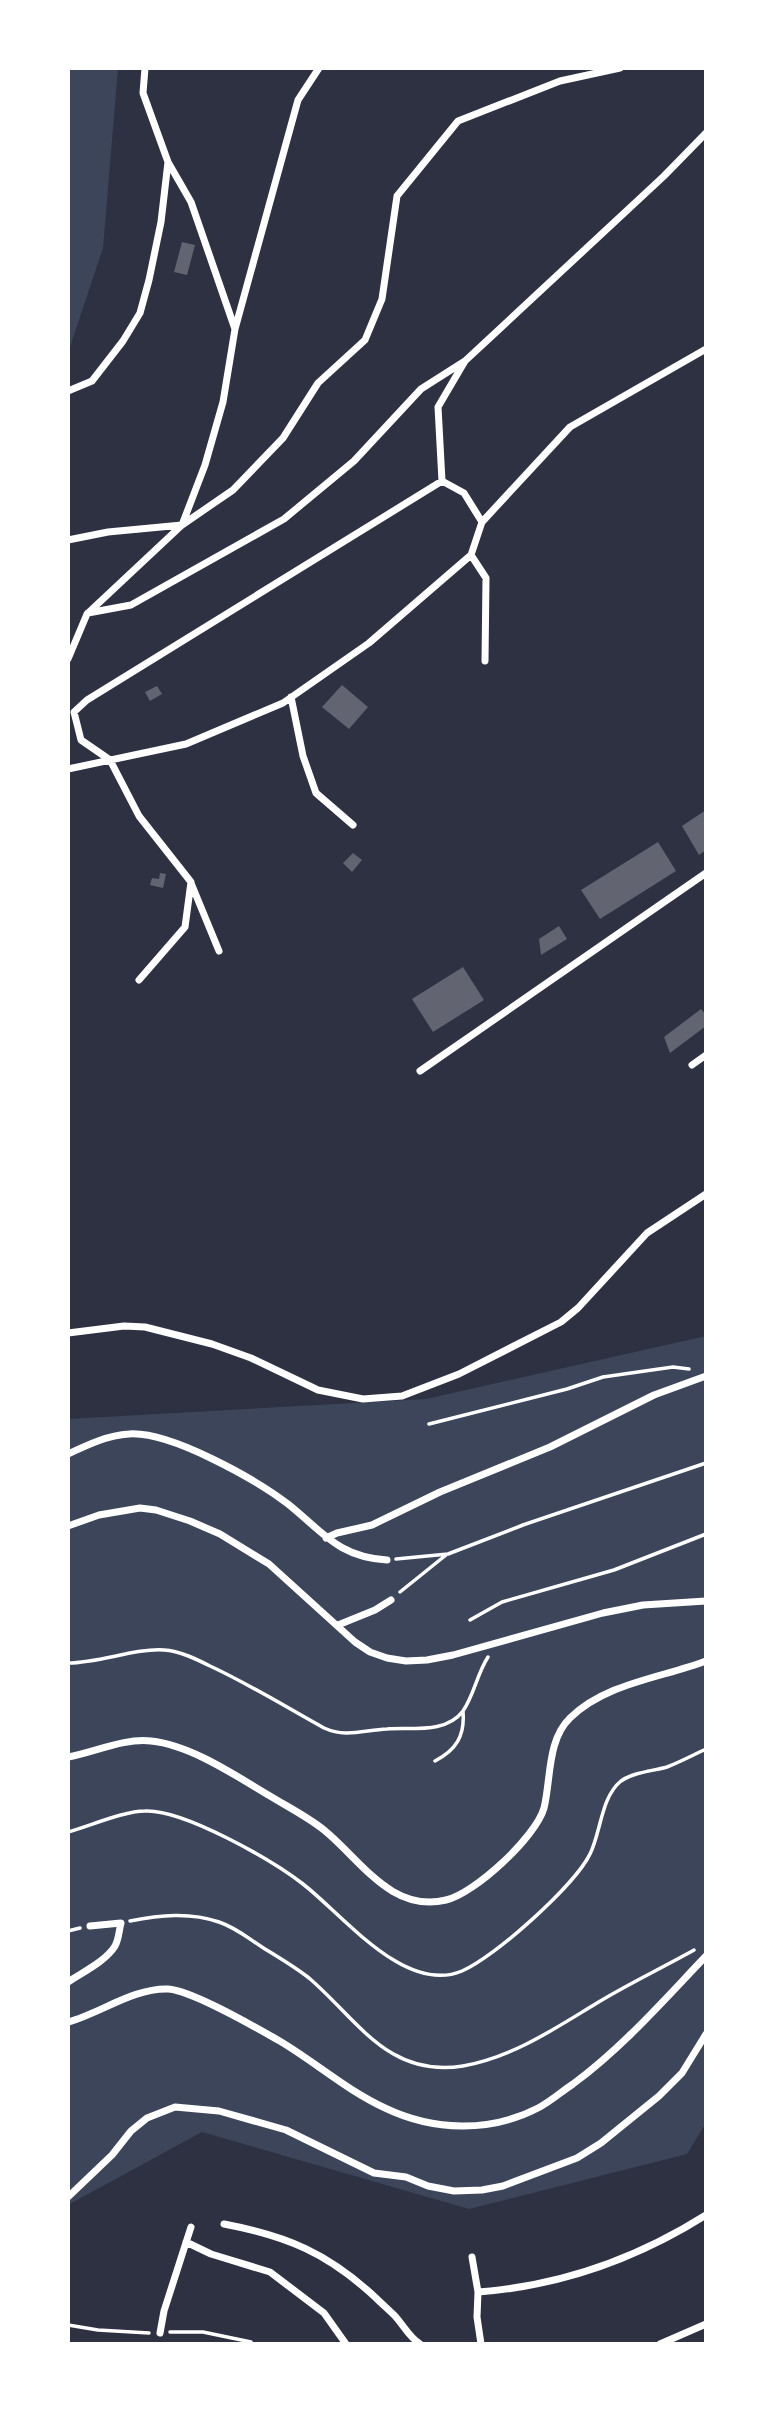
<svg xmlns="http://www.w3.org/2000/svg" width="774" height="2412" viewBox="0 0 774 2412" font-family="Karla,sans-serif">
	<rect width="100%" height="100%" fill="#2d3142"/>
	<!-- green -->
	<path fill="#3c4559" d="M68 68H118L103 248 68 353Z
		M706 1336V2123L687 2154 469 2209 202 2132 68 2205V1419L426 1399Z"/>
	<!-- building -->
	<path fill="#626471" d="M182 242 195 245 187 275 174 272Z
		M342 685 368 707 349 729 322 707Z
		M157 686 162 694 150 701 145 692Z
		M706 810V850L699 855 682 826Z
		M658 842 676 871 600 919 581 890Z
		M353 853 362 860 352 872 343 863Z
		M160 873 166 874 163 888 150 885 152 878 159 879Z
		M559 926 567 939 541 955 539 939Z
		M463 967 484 1000 433 1032 412 999Z
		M701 1009 706 1015V1026L670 1053 664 1037Z"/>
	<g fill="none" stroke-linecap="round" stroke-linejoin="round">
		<!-- path -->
		<path stroke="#fff" stroke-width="3.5" d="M429 1424 567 1389 603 1377 673 1367 689 1369
			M396 1559 448 1554 523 1525 706 1463
			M400 1592 446 1555
			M470 1620 502 1602 614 1570 706 1534
			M68 1663C100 1663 135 1648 164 1650 180 1651 196 1659 210 1666 249 1684 286 1707 324 1728 346 1738 364 1730 387 1729 411 1727 446 1734 463 1711 474 1695 477 1674 488 1657
			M435 1761C456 1750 465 1736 463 1712
			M68 1832C90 1826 124 1811 145 1811 183 1809 272 1860 303 1884 343 1915 405 1995 462 1971 495 1957 575 1885 590 1854 601 1832 601 1797 621 1781 634 1772 653 1771 667 1767 680 1762 693 1755 706 1749
			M130 1921C160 1915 190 1912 219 1922 237 1928 249 1939 265 1949 280 1958 295 1967 309 1978 358 2020 388 2078 463 2066 513 2057 554 2029 597 2003 628 1984 662 1968 694 1950
			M68 1931 80 1928
			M68 2325 98 2330 149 2333
			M170 2332H203L251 2342"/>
		<!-- minor -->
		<path stroke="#fff" stroke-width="7" d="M235 329 298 100 319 68
			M68 391 92 381 123 341 140 313 149 280 161 222 168 162 143 93 145 68
			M442 481 438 407 465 361 664 176 706 133
			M482 522 570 427 706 349
			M68 540 108 532 182 525 205 465 223 402 235 329 191 202 168 162
			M471 555 486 578 485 661
			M88 613 131 605 284 519 354 461 421 389 465 361
			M68 659 87 614 182 525 233 490 283 438 318 383 365 340 382 299 397 196 458 121 560 81 620 68
			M291 697 303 756 316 793 353 825
			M68 769 186 744 283 703 369 643 471 555 482 522 464 493 442 481 87 700 74 712 81 740 110 760 139 816 191 882 185 927 139 980
			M191 883 219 951
			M692 1065 706 1055
			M420 1071 706 873
			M68 1333 124 1326 145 1327 212 1344 251 1358 318 1390 363 1399 402 1396 459 1374 561 1322 578 1308 647 1233 706 1194
			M68 1454C87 1445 108 1435 129 1434 170 1431 255 1479 288 1504 323 1532 338 1557 387 1560
			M68 1526 99 1515 140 1508 156 1510 190 1521 220 1534 269 1564 355 1642 370 1652 387 1658 406 1661 427 1660 453 1655 603 1613 643 1605 706 1601
			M326 1538 337 1533 372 1525 440 1492 550 1447 654 1395 706 1376
			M338 1625 375 1610 391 1600
			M68 1757C95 1752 124 1738 151 1741 191 1745 236 1776 270 1796 288 1807 308 1817 324 1830 361 1860 391 1913 446 1900 474 1894 536 1837 544 1808 551 1780 547 1740 570 1718 606 1683 661 1678 706 1661
			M68 1982C83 1972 106 1961 115 1946 119 1939 119 1930 121 1923L90 1926
			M68 2022C101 2013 133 1988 168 1989 191 1990 255 2027 278 2040 314 2061 346 2090 385 2108 433 2131 490 2133 538 2108 550 2102 561 2092 573 2084 623 2047 663 2001 706 1956
			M68 2197 112 2155 131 2131 147 2118 175 2107 219 2111 286 2130 374 2173 406 2177 428 2186 454 2191 482 2190 503 2186 577 2158 601 2143 659 2096 682 2073 706 2034
			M224 2224C287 2236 328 2253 376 2298 382 2304 389 2310 395 2316 404 2326 409 2337 420 2344
			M186 2242 211 2254 270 2272 324 2313 346 2344
			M472 2257 478 2292 477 2317 481 2344
			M478 2292C560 2286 636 2259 706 2215
			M160 2333 164 2311 191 2227
			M660 2344 706 2324"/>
	</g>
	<!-- border -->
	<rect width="774" height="2412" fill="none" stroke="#ffffff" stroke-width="140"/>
</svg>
